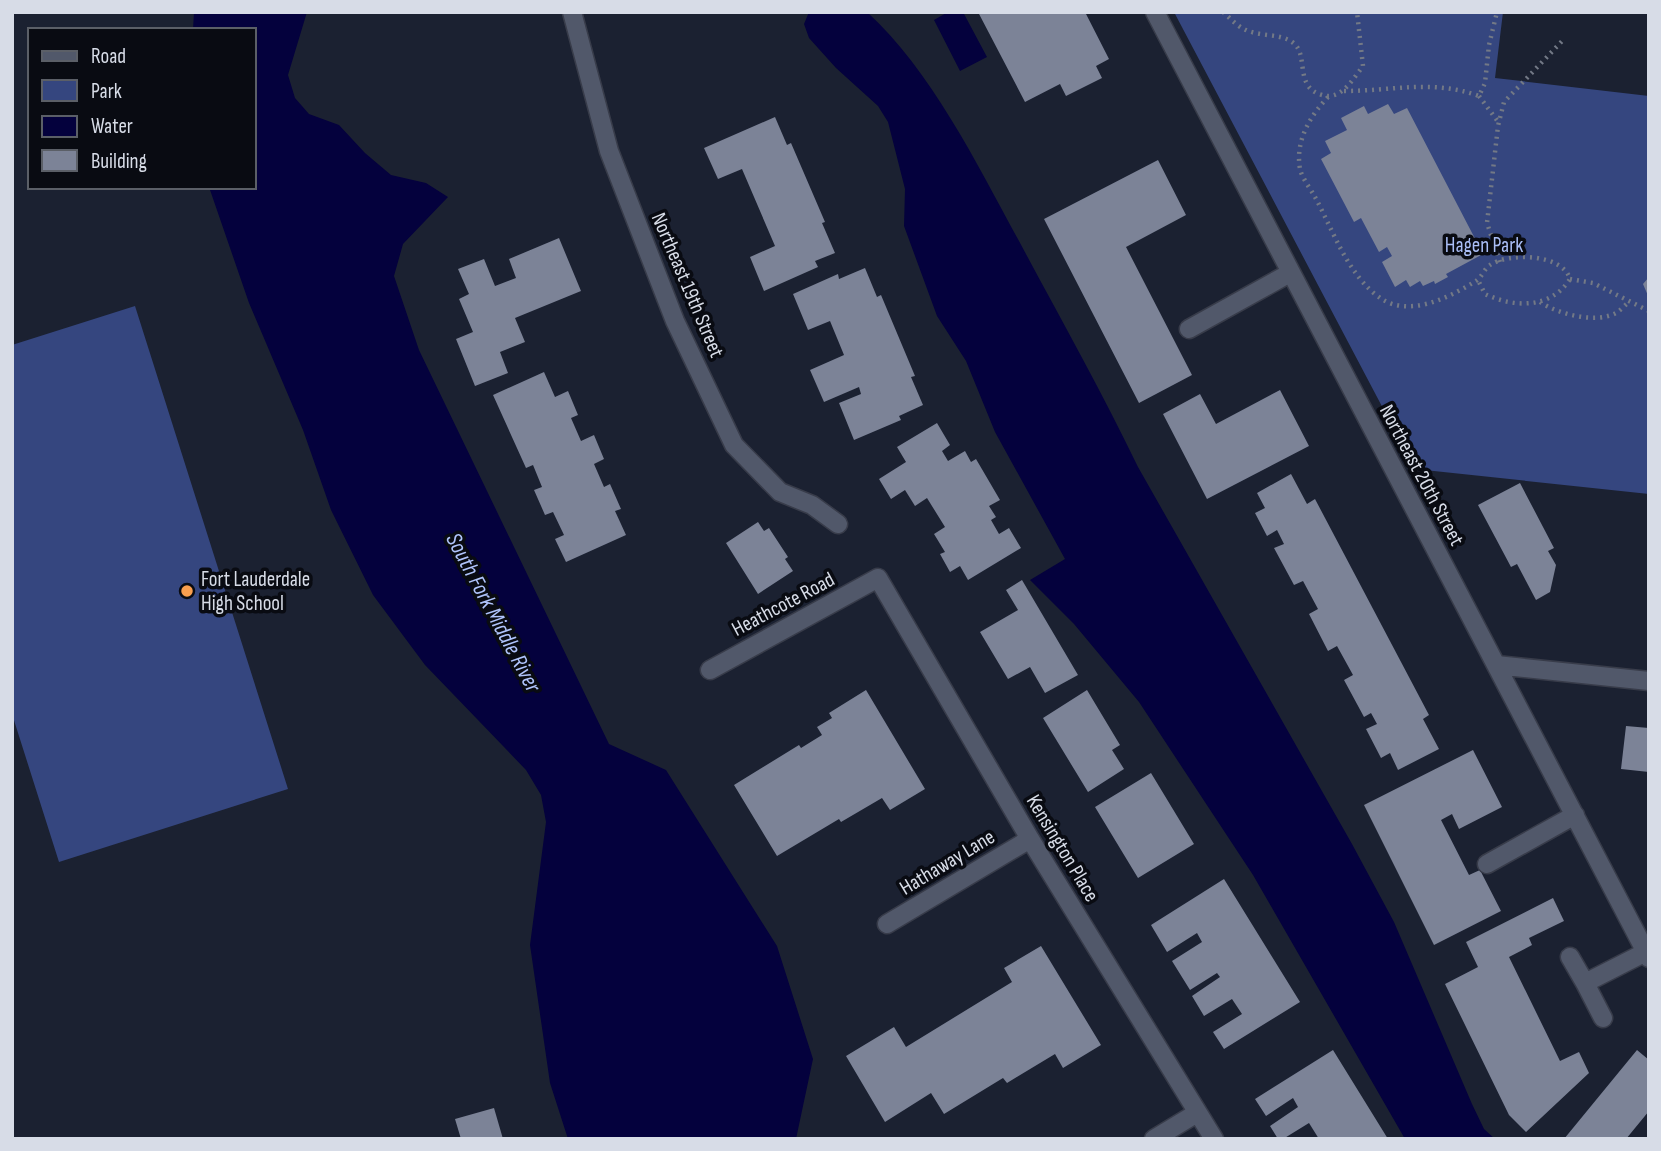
<svg xmlns="http://www.w3.org/2000/svg" width="1661" height="1151" viewBox="0 0 1661 1151" font-family="'Sofia Sans Condensed',sans-serif">
	<rect width="100%" height="100%" fill="#1b2131"/>
	<!-- green -->
	<path fill="#35467f" d="M1174 12H1503L1495 78 1649 96V494L1415 469Z
		M135 306 288 789 59 862 12 714V345Z"/>
	<!-- water -->
	<path fill="#04013d" d="M194 12H307L288 75 295 98 309 114 339 125 365 153 391 175 426 183 448 197 403 244 394 276 419 350 609 744 666 770 777 946 813 1059 796 1139H568L550 1083 530 945 546 822 541 795 526 770 425 665 373 595 331 510 303 430 249 303 209 187H254V30H193Z
		M809 12H867C931 70 978 166 1019 241 1059 316 1101 390 1138 467L1352 844 1394 922 1472 1104 1484 1129 1495 1139H1405L1253 875 1139 702 1074 624 1030 580 1065 559 995 432 966 361 937 316 904 226 905 189 888 122 878 106 836 68 809 38 804 24Z
		M948 12H963L987 57 960 71 934 20Z"/>
	<!-- building -->
	<path fill="#7c8397" d="M978 12H1085L1109 59 1096 66 1102 78 1066 96 1060 84 1025 102Z
		M1388 104 1394 114 1407 108 1483 254 1446 274 1448 277 1435 284 1434 281 1423 286 1420 281 1410 287 1406 280 1395 287 1382 262 1392 256 1387 247 1379 252 1361 218 1354 222 1321 159 1331 153 1325 141 1347 130 1341 118 1364 106 1368 114Z
		M775 117 787 145 791 143 825 222 822 223 835 253 815 261 818 267 764 291 750 257 775 246 742 169 718 179 704 148Z
		M1158 160 1186 215 1126 247 1192 375 1139 403 1044 219Z
		M559 238 581 291 515 318 525 342 500 352 508 373 475 386 456 339 473 332 459 299 469 294 458 269 484 259 495 286 516 278 509 259Z
		M865 268 877 297 881 295 915 376 911 377 923 405 899 416 901 420 854 440 839 403 861 394 859 387 824 402 810 370 844 355 830 321 808 330 793 294 838 274 839 279Z
		M1649 277V298L1643 284Z
		M544 372 555 397 568 391 578 415 571 418 581 441 594 435 604 459 594 464 604 487 610 484 621 509 615 511 626 535 566 562 555 539 564 535 553 512 545 515 534 490 542 487 533 465 526 468 493 395Z
		M1280 390 1309 446 1207 499 1163 414 1200 394 1216 424Z
		M937 423 950 445 942 451 948 461 965 451 971 462 976 459 1000 500 989 506 996 517 991 520 999 534 1009 528 1021 548 968 580 960 566 950 572 940 554 945 552 934 534 945 527 927 498 915 506 905 490 891 499 879 479 906 462 897 447Z
		M1291 474 1307 504 1315 499 1429 715 1423 719 1439 749 1398 770 1390 753 1381 758 1366 729 1377 724 1371 713 1364 717 1344 680 1353 675 1337 646 1328 651 1309 614 1318 609 1303 581 1294 585 1274 548 1284 544 1277 530 1267 536 1255 513 1265 508 1257 493Z
		M1520 483 1554 548 1548 551 1556 565 1550 592 1536 600 1517 564 1511 567 1478 505Z
		M758 522 764 531 769 528 788 557 785 559 793 571 758 594 726 543Z
		M1022 580 1078 675 1045 693 1030 667 1008 679 980 632 1018 610 1006 590Z
		M866 690 925 789 890 810 882 798 841 822 839 819 777 856 734 785 799 745 801 748 822 735 817 727 832 718 829 713Z
		M1087 690 1120 745 1112 750 1124 769 1088 792 1043 718Z
		M1626 726 1649 728V772L1621 769Z
		M1473 750 1502 807 1459 829 1452 814 1441 820 1469 875 1480 870 1501 911 1434 945 1364 805Z
		M1151 773 1194 844 1138 878 1095 807Z
		M1224 879 1300 1002 1224 1049 1213 1032 1242 1014 1232 999 1204 1016 1192 996 1220 977 1217 973 1190 990 1172 961 1202 942 1197 933 1167 952 1151 925Z
		M1553 898 1564 921 1529 938 1532 945 1509 957 1560 1061 1579 1052 1589 1073 1526 1132 1509 1115 1445 984 1478 967 1466 942Z
		M1041 946 1101 1045 1063 1068 1055 1054 1007 1083 1003 1078 944 1114 931 1093 885 1122 846 1056 894 1027 906 1047 1012 982 1004 968Z
		M1333 1050 1388 1139H1319L1309 1123 1283 1139H1278L1270 1126 1298 1107 1293 1098 1266 1116 1255 1099Z
		M1637 1050 1649 1060V1111L1626 1139H1564Z
		M494 1108 503 1139H461L455 1119Z"/>
	<g fill="none" stroke-linecap="round" stroke-linejoin="round">
		<defs>
			<path id="minor" d="M572 12 609 151 675 321 734 445 780 492 812 505 838 524
				M1155 12 1649 958
				M1189 329 1290 273
				M1496 665 1649 681
				M710 670 878 578 1030 839 1214 1139
				M1487 864 1575 815
				M887 924 1030 839
				M1570 957 1585 983
				M1603 1018 1585 983 1646 952
				M1154 1139 1197 1113"/>
		</defs>
		<!-- minor casing -->
		<use href="#minor" stroke="#383c4a" stroke-width="21"/>
		<!-- path -->
		<path stroke="#737986" stroke-width="4.5" stroke-dasharray="2 5" stroke-linecap="butt" d="M1223 12C1230 18 1237 26 1244 29 1259 37 1279 33 1292 42 1310 53 1293 87 1322 95 1341 101 1353 79 1363 66L1357 12
			M1344 91C1393 91 1432 79 1479 96L1485 83 1489 45 1497 12
			M1479 96 1499 123
			M1328 97C1310 116 1295 141 1300 169 1302 178 1310 188 1315 197 1328 221 1339 250 1355 272 1364 285 1380 302 1396 305 1423 311 1453 295 1476 281 1482 277 1484 269 1490 265 1509 252 1563 254 1570 279 1551 309 1514 308 1485 294L1478 280
			M1500 262 1487 223 1498 126 1504 102 1565 38
			M1570 279 1593 283 1649 311
			M1540 302C1558 314 1595 324 1616 313 1621 310 1625 305 1629 302"/>
		<!-- minor -->
		<use href="#minor" stroke="#51586a" stroke-width="18"/>
	</g>
	<!-- markers -->
	<circle fill="#fa9f4f" stroke="#090b12" stroke-width="2.5" cx="187" cy="591" r="7"/>
	<g text-anchor="middle" stroke-width="7" stroke-linejoin="round" paint-order="stroke">
		<!-- park labels -->
		<g font-size="21" fill="#aabef6" stroke="#090b12">
			<text x="1484" y="252">Hagen Park</text>
		</g>
		<!-- street labels -->
		<g font-size="21" fill="#d7dce7" stroke="#090b12">
			<text transform="translate(688 285) rotate(67)" y="7">Northeast 19th Street</text>
			<text transform="translate(1422 475) rotate(62)" y="7">Northeast 20th Street</text>
			<text transform="translate(783 604) rotate(-28)" y="7">Heathcote Road</text>
			<text transform="translate(1063 848) rotate(59)" y="7">Kensington Place</text>
			<text transform="translate(947 862) rotate(-31)" y="7">Hathaway Lane</text>
		</g>
		<!-- poi labels -->
		<g font-size="21" fill="#d7dce7" stroke="#090b12" text-anchor="start">
			<text x="201" y="586">Fort Lauderdale<tspan x="201" dy="24">High School</tspan></text>
		</g>
		<!-- water labels -->
		<g font-size="23" font-style="italic" fill="#b0c4fc" stroke="#090b12">
			<text transform="translate(494 612) rotate(62)" y="8">South Fork Middle River</text>
		</g>
	</g>
	<!-- border -->
	<rect width="1661" height="1151" fill="none" stroke="#d7dce7" stroke-width="28"/>
	<!-- legend -->
	<rect x="28" y="28" width="228" height="161" fill="#090b12" stroke="#5b5f67" stroke-width="2"/>
	<rect x="42" y="51" width="35" height="10" fill="#51586a" stroke="#5b5f67" stroke-width="2"/>
	<text x="91" y="63" font-size="21" fill="#d7dce7">Road</text>
	<rect x="42" y="80" width="35" height="21" fill="#35467f" stroke="#5b5f67" stroke-width="2"/>
	<text x="91" y="98" font-size="21" fill="#d7dce7">Park</text>
	<rect x="42" y="116" width="35" height="21" fill="#04013d" stroke="#5b5f67" stroke-width="2"/>
	<text x="91" y="133" font-size="21" fill="#d7dce7">Water</text>
	<rect x="42" y="150" width="35" height="21" fill="#7c8397" stroke="#5b5f67" stroke-width="2"/>
	<text x="91" y="168" font-size="21" fill="#d7dce7">Building</text>
</svg>
